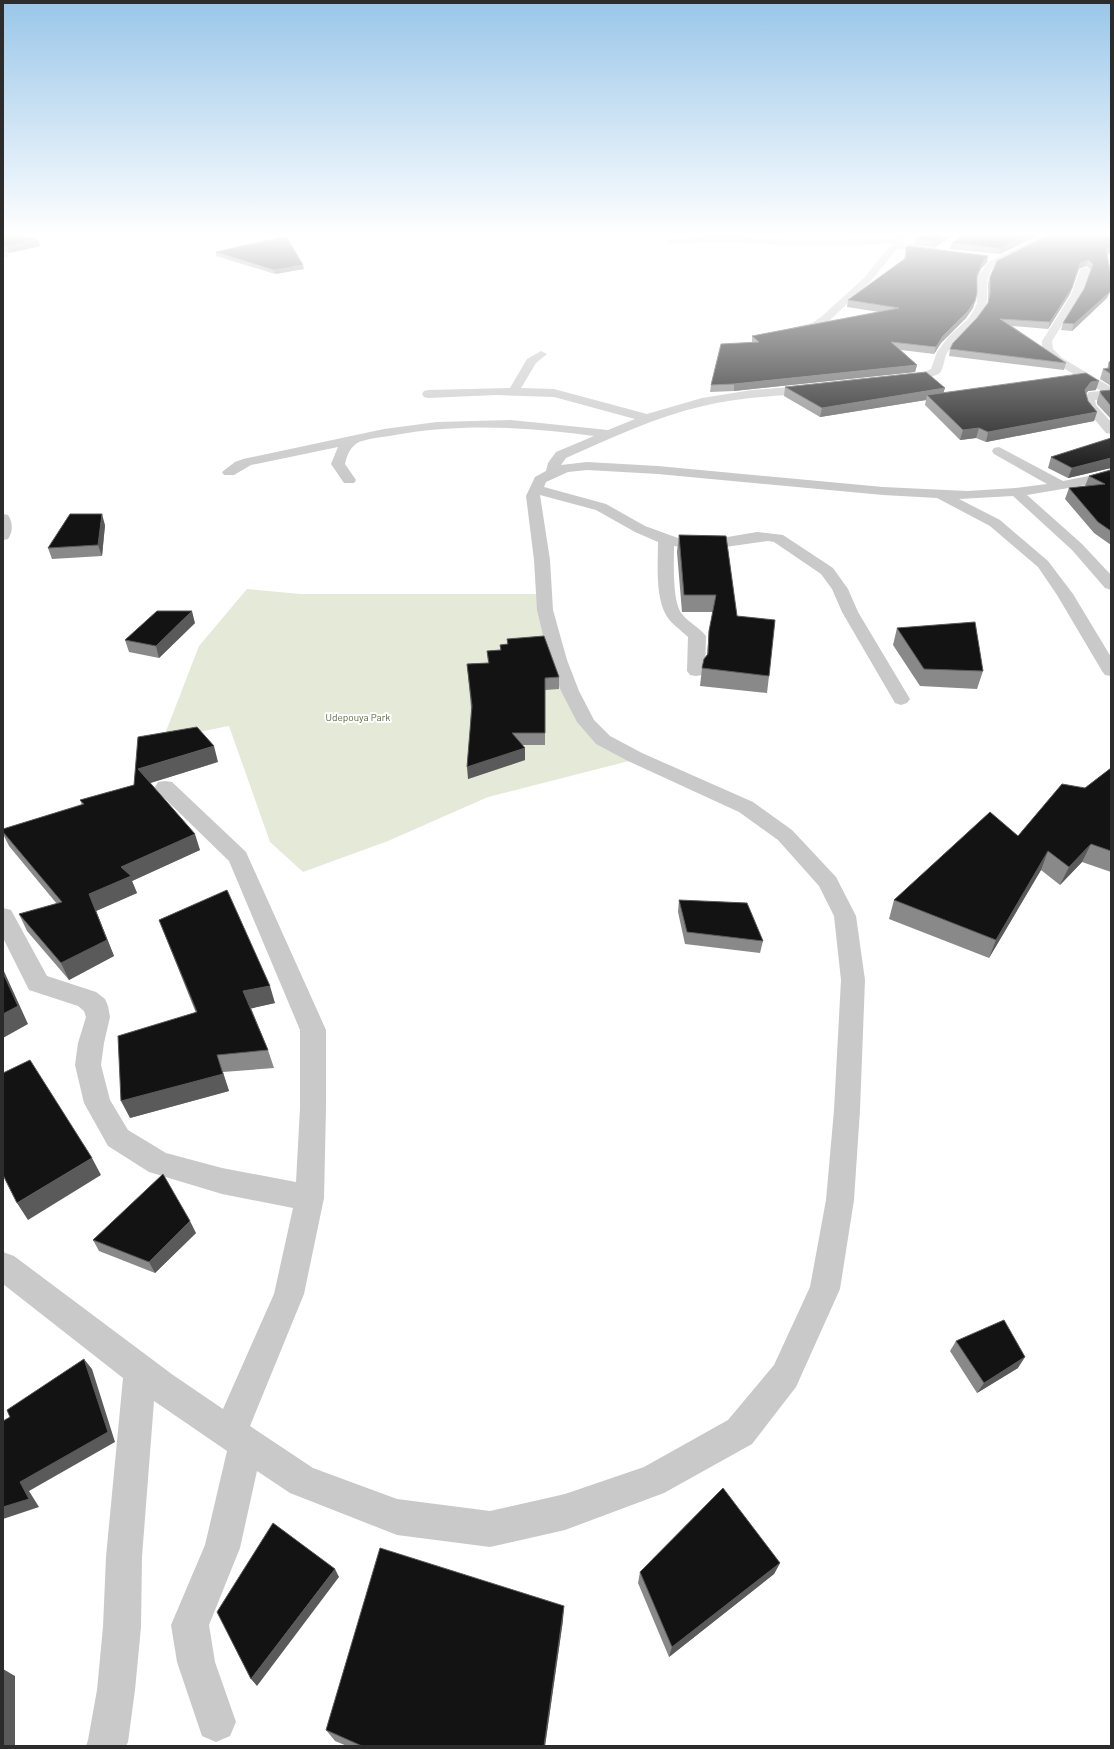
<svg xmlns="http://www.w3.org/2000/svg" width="1114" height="1749" viewBox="0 0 1114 1749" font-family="Barlow,sans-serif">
	<rect width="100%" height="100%" fill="#fff"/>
	<!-- green -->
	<path fill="#e5ead8" d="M247 589 301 594H535L547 596 550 629 593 725 629 761 488 797 388 841 303 872 270 842 229 726 163 739 199 646Z"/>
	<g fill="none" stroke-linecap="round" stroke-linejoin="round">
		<!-- minor -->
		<path fill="#c9c9c9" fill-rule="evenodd" d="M908 234 911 235 912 237 900 243 936 247 940 250 936 253 900 249 896 250 870 282 829 321 820 327 791 334 787 333 786 331 787 329 812 323 821 317 864 278 890 246 898 244 797 246 729 242 669 244 665 241 669 238 729 236 797 240 892 239Z
			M1045 234H1057L994 266C981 283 992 296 984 310 975 327 957 337 947 353 944 359 944 367 940 373 928 379 910 385 897 381L895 379 897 377 922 373 931 369 937 352 949 336 968 319 974 310 977 303 976 289 978 277 988 262Z
			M3 252 7 253 9 255 7 257 3 258Z
			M1085 267 1090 270 1081 295 1052 341 1053 349 1062 358 1111 387V398L1095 400 1096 405 1111 422V434L1106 433 1086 409 1083 399 1089 392 1101 391 1054 362 1042 350V341L1071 295 1080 270Z
			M541 351 547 354 536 363 521 388 554 389 647 414 702 398 752 390 815 385 819 386 821 389 819 392 815 393C778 396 739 397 703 406 655 417 611 438 566 458L561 465 587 462 658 466 883 487 967 491 1016 488 1047 484 994 454 992 451 994 448 999 447 1063 481 1089 476 1111 469V478L1092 484 1027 495 1082 544 1111 575V590L1105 588 1072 550 1013 496 959 499 1000 520 1048 561 1073 594 1111 657V676L1105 675 1102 671 1057 595 1038 567 990 526 937 498 883 495 658 474 587 470 568 472 546 482 544 487 606 504 645 526 678 538 704 541 757 532 783 535 833 568 848 589 858 612 910 699 907 703 901 705 895 703 842 612 832 589 821 574 774 542 768 541 704 550 674 546C674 563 672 601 682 614 689 623 699 627 706 636L705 671 702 675 696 676 690 675 687 671 688 637C681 630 671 624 666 615 655 595 658 564 658 542L635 532 596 510 540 495 550 560 553 610 567 660 579 691 594 720 610 736 642 753 753 802 792 830 836 877 856 916 865 980 860 1110 854 1200 840 1289 796 1387 752 1444 664 1493 565 1530 490 1547 397 1535 290 1493 257 1471 240 1548 209 1625 215 1662 236 1722 230 1736 216 1742 202 1736 177 1662 171 1625 205 1545 227 1451 154 1401 142 1557 141 1627 135 1690 128 1742 126 1746H86L88 1740 97 1690 103 1627 106 1557 123 1378 3 1284V1252L14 1256 173 1375 223 1409 274 1294 293 1208 222 1194 159 1175 149 1172 108 1146 84 1103 75 1065 78 1043 86 1017 84 1011 78 1006 29 990 3 938V908L11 910 47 976 96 992 105 999 108 1006 110 1017 104 1043 101 1065 110 1100 128 1130 166 1153 222 1168 296 1182 300 1108V1030L229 861 158 792 155 787 158 782 165 781 172 782 246 852 326 1030V1108L324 1198 304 1294 250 1426 313 1468 397 1499 490 1511 565 1494 644 1467 728 1420 774 1365 810 1287 826 1200 834 1110 841 980 834 916 819 886 778 840 739 812 628 761 596 744 577 722 561 691 549 660 537 610 534 560 526 496 535 477 546 471 548 463 556 452 594 436C529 427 461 423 395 435 384 437 370 438 359 442 350 447 347 455 345 464L356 480 354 483H344L331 464 338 447 251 465 234 475H224L222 472 235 462 243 459 384 429 437 422 511 420 608 430 635 419 554 397 496 395 428 398 424 397 422 394 424 391 428 390 510 388 527 359Z
			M3 514 8 515C13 522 13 532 8 539L3 540Z"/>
	</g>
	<!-- wall -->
	<path fill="#898989" d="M3 234 40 246 9 253 3 251Z
		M921 234H956L935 247 915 245 916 239Z
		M965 234H1041L1000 254 950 249 952 243Z
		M906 248 988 256 987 262 981 269 977 277 976 300 973 308 966 318 941 343 934 354 901 350 917 365 915 372 734 391 710 392 711 385 752 343V336L879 312 847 307 848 300 904 259Z
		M216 252 304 269 275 274 216 256Z
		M1107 254V298L1072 331 1061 330 1063 323 1084 289 1091 270 1086 266 1079 269 1070 294 1048 329 1012 326 1066 363 1064 370 949 356 950 349 977 318 988 304V283L990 277Z
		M1111 361V386L1100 379 1103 369H1107L1109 362Z
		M785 387 945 388 943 393 1096 390 1088 391 1086 394 1088 401 1097 412 1094 421 986 442 976 438 960 440 925 405 926 400 820 417 784 396Z
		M1111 390V418H1110L1097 404V401L1100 391Z
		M1111 438V468L1068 478 1048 468 1051 457Z
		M1111 470V545L1094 533 1065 499 1069 488 1085 486 1089 476Z
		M105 525 102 556 52 559 48 548Z
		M679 535 737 616 769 676 767 693 700 686 702 668 707 655 709 631 713 612H682L677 552Z
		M195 623 159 658 129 652 125 640Z
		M897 628 983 671 977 689 920 686 893 645Z
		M507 639 559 677V689L545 690V745H522L525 760 468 779 471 708 467 664 488 663 487 651 500 650V645L507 644Z
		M218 762 150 783 200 850 132 881 137 893 96 911 114 956 69 980 27 931 19 914 57 904 9 846 3 834V829L82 805 80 800Z
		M1111 768V872L1082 862 1060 885 1041 870 989 958 889 919 894 900 1018 836 1085 788Z
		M679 900 763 941 760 953 685 944 678 912Z
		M159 920 275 1003 251 1008 268 1050 274 1068 223 1072 229 1091 130 1118 196 1013 166 938Z
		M196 1233 155 1273 99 1251 93 1240Z
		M956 1341 1018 1368 977 1393 950 1351Z
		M780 1563 774 1574 669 1657 638 1583 640 1572Z
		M563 1620 545 1746H347L335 1741 326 1730Z"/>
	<!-- shaded-wall -->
	<path fill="#5a5a5a" d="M948 234H956L935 247 936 241Z
		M1030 234H1041L1000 254 1001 248Z
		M38 239 40 246 9 253 7 246Z
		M1111 248V253L1105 255 1106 249Z
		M988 256 987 262 981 269 976 281 977 275 983 262Z
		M1088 260 1086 266 1079 269 1070 294 1048 329 1050 322 1080 263Z
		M303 265 304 269 275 274 274 270Z
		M1110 292 1107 298 1072 331 1074 324Z
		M977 293 973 308 966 318 941 343 934 354 936 347 943 336Z
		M917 365 915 372 734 391V384Z
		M1099 381 1096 390 1088 391 1082 399 1085 390 1091 382Z
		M945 388 942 397 927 395 926 400 820 417 822 408Z
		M1097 412 1094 421 986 442 988 432Z
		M979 428 976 438 960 440 963 430Z
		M1111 458V468L1068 478 1072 468Z
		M102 514 105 525 102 556 98 545Z
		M192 611 195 623 159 658 156 646Z
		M214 746 218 762 144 785 138 769Z
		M525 748V760L468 779 467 767Z
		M195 834 200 850 132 881 137 893 96 911 114 956 69 980 61 963 89 894 121 867Z
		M1091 844 1082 862 1060 885 1069 867Z
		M1048 851 1041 870 989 958 996 940Z
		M3 969 28 1024 3 1038Z
		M270 986 275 1003 249 1009 243 991Z
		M217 1055 229 1091 130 1118 121 1101Z
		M92 1158 101 1175 28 1220 17 1203Z
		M190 1221 196 1233 155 1273 149 1262Z
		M1025 1357 1018 1368 977 1393 984 1383Z
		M84 1359 92 1369 115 1442 29 1491 39 1507 3 1519V1507L20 1482Z
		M780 1563 774 1574 669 1657 672 1647Z
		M335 1569 339 1577 257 1686 251 1679Z
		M564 1606 563 1620 545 1746H544Z
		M3 1669 15 1676V1746H3Z"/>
	<!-- building -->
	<path fill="#131313" stroke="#5a5a5a" d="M3 234H11L38 239 7 246 3 245Z
		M921 234H948L936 241 916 239Z
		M965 234H1030L1001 248 952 243Z
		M1050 234H1111V248L1106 249 1111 276V287L1110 292 1074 324 1063 323 1084 289 1093 264 1088 260 1080 263 1072 288 1050 322 1000 319 1066 363 950 349 953 343 977 318 988 303 990 293V277L997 261Z
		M286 236 303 265 274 270 216 252Z
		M908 246 988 256 983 262 977 275V293L975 301 968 311 943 336 936 347 891 342 917 365 734 384 711 385 721 344 759 342 752 336 899 308 848 300 906 258V248Z
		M1111 361V374L1103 369 1109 368V362Z
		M926 372 945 388 822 408 785 387Z
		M1086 373 1099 381 1091 382 1085 390 1088 401 1097 412 988 432 979 428 963 430 927 395Z
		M1111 390V406L1101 394 1100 391Z
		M1111 438V458L1072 468 1051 457Z
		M1111 470V531L1098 522 1069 488 1105 484 1089 476Z
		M70 514H102L98 545 48 548Z
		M679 535 726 536 737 616 775 620 769 676 702 668 704 659 708 654 709 631 716 595H684Z
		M157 611H192L156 646 125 640Z
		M975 622 983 671 924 669 897 628Z
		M544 636 559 677 545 678V733H512L525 748 467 767 472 706 467 664 489 663 487 651 501 650 500 645 508 644 507 639Z
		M197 727 214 746 138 769 195 834 121 867 131 876 89 894 107 940 61 963 19 914 62 902 3 832V829L84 804 80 800 134 785 138 737Z
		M1111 768V851L1091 844 1069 867 1048 851 996 940 894 900 990 812 1018 836 1062 784 1085 788Z
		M227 890 270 986 243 991 268 1050 217 1055 223 1074 121 1101 118 1036 197 1012 159 920Z
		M679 900 747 903 763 941 687 932Z
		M3 973 18 1006 3 1014Z
		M30 1060 92 1158 17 1203 3 1175V1073Z
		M163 1174 190 1221 149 1262 93 1240Z
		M1004 1320 1025 1357 984 1383 956 1341Z
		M84 1359 108 1432 20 1482 29 1499 3 1507V1421L10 1417 7 1410Z
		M723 1488 780 1563 672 1647 640 1572Z
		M273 1523 335 1569 251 1679 217 1612Z
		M380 1548 564 1606 544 1746H362L326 1730Z"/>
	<!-- sky -->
	<linearGradient id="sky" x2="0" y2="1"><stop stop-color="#99c6e9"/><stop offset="0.49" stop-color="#fff"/><stop offset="1" stop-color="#fff" stop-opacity="0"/></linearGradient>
	<rect width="1114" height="479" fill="url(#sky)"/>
	<g text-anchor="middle" stroke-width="4" stroke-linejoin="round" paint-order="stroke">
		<!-- park labels -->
		<g font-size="10" fill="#576839" stroke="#fff">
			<text x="358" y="721">Udepouya Park</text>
		</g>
	</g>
	<!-- border -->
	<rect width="1114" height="1749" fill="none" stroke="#2c2c2c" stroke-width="8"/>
</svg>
